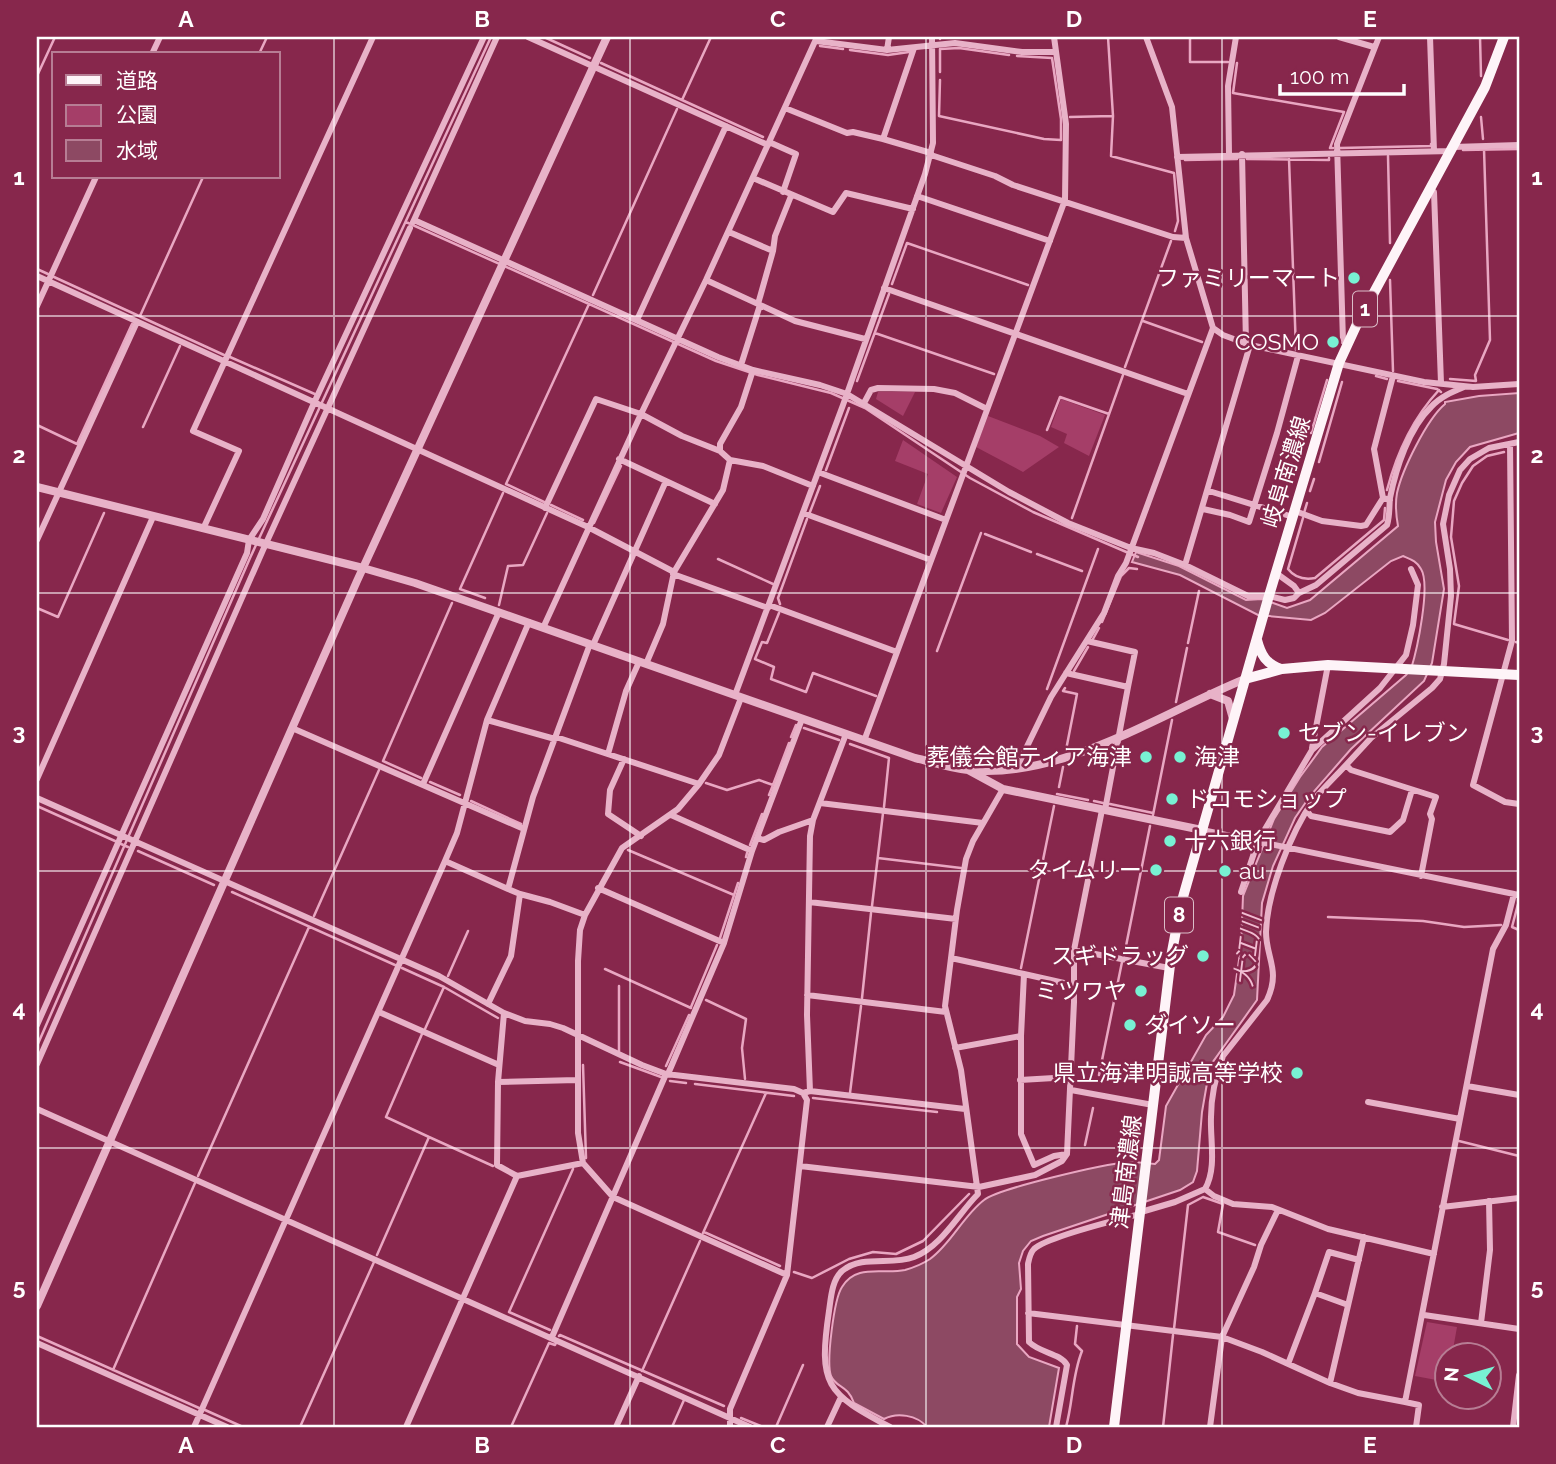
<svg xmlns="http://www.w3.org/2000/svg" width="1556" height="1464" viewBox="0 0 1556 1464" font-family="Raleway,'Noto Sans JP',sans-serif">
	<rect width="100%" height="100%" fill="#87274c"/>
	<!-- green -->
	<path fill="#a53e68" d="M878 392H915L903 416 876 399Z
		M1061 399 1105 415 1089 456 1064 443 1067 434 1051 427Z
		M988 416 1040 436 1059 447 1023 472 976 447Z
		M903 440 957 477 941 513 917 504 928 474 895 461Z
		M1427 1322 1457 1327 1452 1355 1448 1356 1447 1382 1415 1376Z"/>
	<!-- water -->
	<path fill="#8d4963" stroke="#e9a7c2" stroke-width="2" d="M1519 393V433L1470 447 1456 462 1446 480 1435 522 1436 542 1444 589 1432 663 1424 681 1351 749 1310 796 1295 818 1273 866 1262 903 1257 1000 1210 1066 1202 1112 1197 1171 1193 1182 1180 1190 1043 1236 1031 1241 1023 1251 1019 1263 1021 1289 1017 1297V1344L1029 1357 1059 1368 1049 1427H927C917 1415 897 1412 884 1419L854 1403C848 1385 836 1388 831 1376 826 1362 834 1299 842 1287 856 1263 883 1275 905 1270 912 1268 924 1263 930 1259 951 1244 963 1216 984 1200 999 1188 1105 1164 1128 1162 1137 1162 1146 1163 1155 1164L1159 1160 1166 1106 1206 1035 1223 1017 1234 995 1241 946 1243 896 1274 819 1300 777 1322 747 1406 675 1411 669C1417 650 1431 585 1421 569 1417 561 1410 559 1403 556L1391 561 1325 613 1311 620 1258 615 1180 575 1132 562 1136 552 1179 566 1246 600 1262 599 1287 608 1310 600 1398 526C1396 515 1395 504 1397 493 1402 470 1427 419 1445 404V402L1479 396Z"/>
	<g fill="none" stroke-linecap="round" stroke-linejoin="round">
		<!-- stream -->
		<path stroke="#e9a7c2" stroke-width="2.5" d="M544 37 590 58
			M1108 37 1113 116 1111 156 1174 173 1178 221 1175 231
			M1190 37V62H1228
			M1480 37 1481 76
			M940 39V37
			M820 46 843 49
			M850 50 888 55 909 52
			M259 54 267 37
			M601 63 763 137
			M1237 63 1233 93 1344 112 1330 148H1333
			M940 72V49L959 48 1009 55
			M37 76 55 37
			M940 80 939 116 1044 139 1061 140V119L1052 58 1017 56
			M682 100 711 37
			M1070 117 1112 116
			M1481 117 1483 139
			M1340 148 1431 146V144
			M1463 150 1519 149
			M1388 156 1390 243
			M1247 159 1329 160V158
			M1289 159 1296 350
			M1185 160 1237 159
			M406 222 716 361 758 375 831 393 865 408 970 478 1033 512 1138 557
			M37 269 48 274
			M54 277 224 355
			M1390 280 1393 371
			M892 284 907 243 1028 285
			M593 295 677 109
			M140 316 203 177
			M1143 321 1202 342
			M875 333 994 374
			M230 357 317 395
			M1125 367 1171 241
			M1376 376 1387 379
			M1450 379 1476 381 1475 375 1490 340 1484 149
			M857 381 889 294
			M1398 381 1437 389 1441 392
			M37 425 77 444 132 324
			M143 427 180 346
			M1047 430 1060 397 1109 414
			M1311 433 1327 380
			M1504 452 1487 456 1473 466 1462 483 1454 501 1451 537 1459 586 1454 624 1508 640
			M1319 462 1342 382
			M826 470 849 408
			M1387 490C1397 452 1412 419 1439 390
			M1310 491 1314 479
			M544 502 506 484 589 304
			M551 505 583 520
			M810 512 820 486
			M1304 513 1307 503
			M1072 518 1123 375
			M1303 518 1288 569C1295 578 1304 580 1315 578L1384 520 1385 508
			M594 523 621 466
			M985 534 1031 552
			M1037 554 1082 571
			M718 559 773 584
			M485 598 460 589 503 493
			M780 604 778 598 807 519
			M499 605 508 566 523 565 547 513
			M37 608 58 617 104 513
			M779 613 767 643 762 642 755 659 774 667 771 679 806 692 813 673 876 696
			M1102 622 1121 576 1129 568 1137 569
			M1093 639 1099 628
			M1516 642 1519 643
			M1188 643 1199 591
			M937 651 981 533
			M1074 671 1088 647
			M1065 688 1063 691 1077 694 1066 750
			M1047 689 1098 549
			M1176 702 1187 648
			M804 728 839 740
			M791 737 796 725
			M850 744 889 758 884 807
			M421 778 383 761 452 603
			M430 782 460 795
			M706 783 727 790 759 780 773 785 769 795
			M773 785 789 743
			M1059 787 1063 767
			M1057 794 1088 800
			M471 801 521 824
			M1094 801 1103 803
			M1110 804 1153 813
			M37 806 115 841
			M1153 815 1172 720
			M121 844 128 847
			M750 845 762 814
			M628 850 734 895
			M138 851 214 885
			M746 857 747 853
			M878 858 961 868
			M232 892 395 965
			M1518 904 1512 927 1519 930
			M872 906 883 813
			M314 916 379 770
			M1328 917 1423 921 1464 927 1501 925
			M720 938 738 883
			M1124 956 1150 826
			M402 968 444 987 498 1018
			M1021 968 1054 806
			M605 969 691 1008
			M448 976 468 931
			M862 998 871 913
			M706 1000 746 1019 742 1048 745 1079
			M691 1007 717 945
			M425 1029 444 987
			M37 1046 250 558 491 37
			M619 1051V986
			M620 1062 661 1077
			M583 1065 586 1158
			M666 1066 689 1015
			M1099 1075 1122 962
			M670 1081 686 1083
			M695 1084 794 1096
			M850 1093 861 1006
			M813 1098 937 1112
			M429 1137 493 1166
			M1459 1141 1519 1156
			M1085 1145 1093 1108
			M198 1176 309 927
			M704 1232 780 1266
			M703 1233 766 1093
			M377 1255 429 1137 386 1117 422 1034
			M794 1272 812 1278 849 1259 873 1252 896 1254 923 1241 969 1194
			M1174 1329 1188 1205 1203 1197 1223 1204 1218 1232 1255 1245
			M550 1330 509 1312 573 1169
			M37 1336 199 1408
			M559 1336 560 1335 724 1406
			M113 1370 195 1183
			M642 1371 700 1241
			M205 1410 243 1427
			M741 1418 763 1427
			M300 1427 374 1262
			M511 1427 549 1343 555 1345 556 1343
			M672 1427 684 1400
			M776 1427 803 1365
			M1066 1427C1073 1402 1072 1376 1082 1351L1075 1344 1077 1326
			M1163 1427 1173 1335"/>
		<!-- minor -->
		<path stroke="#e8b2c8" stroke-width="6" d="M528 37 768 145
			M1146 37 1172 107 1186 238 1213 328 1223 335 1250 345 1424 382 1473 387 1519 384
			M1339 37 1374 47
			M1430 37 1434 151
			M816 41 887 50 955 43 1022 52H1056
			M887 50 889 37
			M152 54 160 37
			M785 108 847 133 853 132 883 139 914 48
			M883 139 931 153
			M769 142 796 154 783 192
			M1453 147 1519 145
			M1229 154 1228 86 1236 37
			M1242 154 1246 344
			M931 155 995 176 1013 185 1173 237 1186 238
			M1177 157 1451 151
			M753 178 833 212 846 193 913 209
			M1430 190 1434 192 1441 383
			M917 196 1050 241
			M414 220 497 37
			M413 222 414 220 718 357 753 370 741 407 720 444V451L730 460 763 466 813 486
			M729 232 773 251
			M37 276 588 527 674 572
			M706 280 795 321 865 339
			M884 288 1188 394
			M758 304 773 251 775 236 791 196
			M37 306 96 177
			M637 320 726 126
			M1347 344 1343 341 1337 144 1379 37
			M741 365 760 305
			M753 370 820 385 847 394 1009 492 1068 523 1131 548 1154 553 1185 565 1248 596H1269L1285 600 1294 598 1299 593
			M864 403 871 390 878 388 934 389 955 393 987 409
			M1510 444 1512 641 1473 785 1505 802 1519 804
			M619 459 715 504
			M818 472 946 520
			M1209 491 1293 517
			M1390 500 1383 498 1374 449 1393 376
			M545 508 596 399 641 414 682 436 720 451
			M1203 509 1230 515 1249 522 1277 433 1298 356
			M1295 511 1322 521 1361 526 1366 525 1383 498
			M803 513 931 560
			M203 529 239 451 193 431 373 37
			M37 540 137 322
			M1185 565 1250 345
			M1276 573 1294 586 1299 593 1316 585 1387 525C1390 516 1389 507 1390 498 1396 468 1409 428 1431 407 1440 397 1452 392 1464 387
			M673 574 768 608
			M769 605 897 652
			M543 628 641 414 706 280 817 37
			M593 645 666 481
			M646 664 663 624 674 572 723 490 730 460
			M1066 673 1128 687 1135 652 1087 641
			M735 695 843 405 925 174 933 143 932 37
			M741 698 719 755 699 784 678 809 622 848 585 915 580 930 578 961V1133L583 1163 613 1197 787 1275
			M487 720 555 739
			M292 728 524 829
			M556 737 699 784
			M864 741 1065 200 1066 124 1054 37
			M1312 748 1328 665
			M608 754 626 691 639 662
			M624 759 610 790 608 814 641 836
			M1346 765 1371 738 1432 688 1440 679 1444 664 1451 596 1450 569 1443 524 1449 495 1460 470 1470 459 1489 448 1519 442
			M1017 767 1051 697 1104 613 1118 576 1126 563 1213 328
			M37 779 153 517
			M423 784 499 612
			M37 798 439 976 504 1013 525 1021 550 1024 563 1028 642 1065 666 1074 794 1089 803 1093 810 1091 965 1109
			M820 803 983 823
			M1105 810 1128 687
			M1307 811 1311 816 1390 832 1403 820 1412 790
			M671 815 752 851
			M1202 830 1519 895
			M757 838 764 840 779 832 813 820
			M445 861 508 889
			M598 888 724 943
			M1241 892 1258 841 1312 750 1380 688 1406 655 1413 625 1418 585 1411 569
			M520 894 550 902 585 915
			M809 902 956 919
			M1074 950 1169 968
			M951 958 1024 974
			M807 995 946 1012
			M488 1004 511 956 520 894 508 889 533 797 590 644
			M379 1012 499 1065
			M504 1013 498 1082 497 1165 517 1176 583 1163
			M37 1025 247 553 249 540 263 519 314 403 484 37
			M955 1048 1021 1036
			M37 1064 263 550 410 228
			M668 1074 724 943 752 851 802 719
			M1020 1080 1071 1077
			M498 1082 577 1080
			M1467 1086 1519 1095
			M1071 1090 1153 1105
			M810 1091 807 1015 810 836 813 820 846 734
			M1368 1102 1460 1119
			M37 1109 750 1427
			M1067 1154 1054 1156 1034 1165 1021 1134V1036L1024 974 1073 985
			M800 1166 979 1187 1035 1175 1062 1161 1067 1154 1074 1002V950L1102 810
			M1205 1189C1217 1168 1210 1140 1211 1117 1211 1097 1216 1075 1223 1056L1267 1000C1281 970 1266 958 1266 932 1267 893 1291 832 1313 801 1323 788 1335 777 1346 765L1351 770 1436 797 1430 814 1432 819 1421 876
			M1442 1207 1519 1198
			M1141 1212 1175 1202 1205 1189 1214 1196 1233 1204 1272 1207 1328 1229 1434 1254
			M1315 1293 1329 1252 1359 1260
			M1028 1313 1222 1337 1262 1352 1330 1383 1358 1393 1405 1402 1493 949 1506 925 1514 894
			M1424 1315 1519 1329
			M1481 1323 1490 1250 1489 1201
			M552 1337 666 1074
			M37 1343 227 1427
			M1288 1364 1315 1293 1348 1305
			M1330 1383 1364 1237
			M1405 1402 1419 1405 1416 1427
			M194 1427 445 861 457 833 487 720 529 622
			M406 1427 517 1176
			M616 1427 639 1376
			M730 1427V1409L787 1275 807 1100 803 1093
			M827 1427 841 1397
			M890 1427C826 1393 818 1385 829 1311 831 1297 832 1280 842 1271 863 1254 891 1266 914 1257 942 1246 958 1214 978 1194L961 1070 945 1006 957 910 966 859 973 841 1003 789
			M1056 1427 1067 1365C1060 1353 1040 1353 1029 1342L1028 1264C1029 1259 1030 1253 1034 1249 1047 1237 1120 1219 1140 1214
			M1210 1427 1222 1337 1254 1267 1261 1245 1278 1210
			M1513 1427 1519 1375"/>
		<!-- tertiary -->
		<path stroke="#e8b2c8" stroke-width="8" d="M37 487 363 568 415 583 915 758C932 762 950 768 968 770 1062 780 1161 713 1245 679
			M1210 694 1228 701 1233 719
			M968 770 1003 789 1202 830
			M37 1306 357 581 607 37"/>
		<!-- primary -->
		<path stroke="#fef4f8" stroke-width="10" d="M1257 640C1261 655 1266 664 1281 669
			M1245 679 1282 669 1328 665 1519 675
			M1114 1427 1171 957 1181 904 1268 599 1339 363 1357 324 1485 87 1504 37"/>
	</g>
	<!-- grid -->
	<path fill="none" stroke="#fff" stroke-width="2" stroke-opacity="0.55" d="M334 37V1427M630 37V1427M926 37V1427M1222 37V1427M37 316H1519M37 593H1519M37 871H1519M37 1148H1519"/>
	<!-- markers -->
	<g fill="#78f1d3" stroke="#87274c" stroke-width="2.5">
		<circle cx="1354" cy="278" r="7"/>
		<circle cx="1333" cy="342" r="7"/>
		<circle cx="1284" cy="733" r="7"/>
		<circle cx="1146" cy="757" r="7"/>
		<circle cx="1180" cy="757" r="7"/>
		<circle cx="1172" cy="799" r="7"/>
		<circle cx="1170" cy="841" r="7"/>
		<circle cx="1156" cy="870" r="7"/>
		<circle cx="1225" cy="871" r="7"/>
		<circle cx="1203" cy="956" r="7"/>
		<circle cx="1141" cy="991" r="7"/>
		<circle cx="1130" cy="1025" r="7"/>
		<circle cx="1297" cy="1073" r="7"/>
	</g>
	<g text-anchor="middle" stroke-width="5" stroke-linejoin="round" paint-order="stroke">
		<!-- shield labels -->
		<g fill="#87274c" stroke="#dbbec9" stroke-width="2">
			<rect x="1353" y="291.5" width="24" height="35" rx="5"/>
			<rect x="1165" y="897.5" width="28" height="35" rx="5"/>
		</g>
		<g font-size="21" font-weight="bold" fill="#fff">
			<text x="1365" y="316">1</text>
			<text x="1179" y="922">8</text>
		</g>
		<!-- poi labels -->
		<g font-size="23" fill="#fff" stroke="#87274c" text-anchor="end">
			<text x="1340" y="286">ファミリーマート</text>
			<text x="1319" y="350">COSMO</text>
			<text x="1298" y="741" text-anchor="start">セブン-イレブン</text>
			<text x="1132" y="765">葬儀会館ティア海津</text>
			<text x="1194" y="765" text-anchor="start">海津</text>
			<text x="1186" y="807" text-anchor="start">ドコモショップ</text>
			<text x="1184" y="849" text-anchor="start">十六銀行</text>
			<text x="1142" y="878">タイムリー</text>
			<text x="1239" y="879" text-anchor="start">au</text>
			<text x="1189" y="964">スギドラッグ</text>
			<text x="1127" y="999">ミツワヤ</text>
			<text x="1144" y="1033" text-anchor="start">ダイソー</text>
			<text x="1283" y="1081">県立海津明誠高等学校</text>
		</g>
		<!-- street labels -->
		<g font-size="23" fill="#fff" stroke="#87274c">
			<text transform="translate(1286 472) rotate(-73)" y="8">岐阜南濃線</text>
			<text transform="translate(1126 1172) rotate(-83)" y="8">津島南濃線</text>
		</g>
		<!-- water labels -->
		<g font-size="24" font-style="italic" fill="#f0bed2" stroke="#87274c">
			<text transform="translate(1248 951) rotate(-83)" y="8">大江川</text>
		</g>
	</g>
	<!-- border -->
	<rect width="1556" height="1464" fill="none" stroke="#87274c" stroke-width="77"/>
	<!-- legend -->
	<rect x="52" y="52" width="228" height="126" fill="#87274c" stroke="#b77d94" stroke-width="2"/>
	<rect x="66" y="75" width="35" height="10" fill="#fef4f8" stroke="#b77d94" stroke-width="2"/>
	<text x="116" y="88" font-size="21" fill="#ffffff">道路</text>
	<rect x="66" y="105" width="35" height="21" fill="#a53e68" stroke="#b77d94" stroke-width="2"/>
	<text x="116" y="122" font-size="21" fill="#ffffff">公園</text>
	<rect x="66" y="140" width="35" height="21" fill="#8d4963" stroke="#b77d94" stroke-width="2"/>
	<text x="116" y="158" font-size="21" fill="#ffffff">水域</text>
	<!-- north arrow -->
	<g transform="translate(1468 1376) rotate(275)"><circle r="33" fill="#87274c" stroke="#b77d94" stroke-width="2"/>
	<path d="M0-5L12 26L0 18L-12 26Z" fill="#78f1d3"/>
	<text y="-10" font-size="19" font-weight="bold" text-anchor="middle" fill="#ffffff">N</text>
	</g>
	<!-- scale -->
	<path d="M1280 84v10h124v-10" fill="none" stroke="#ffffff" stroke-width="3.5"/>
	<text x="1290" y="84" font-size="21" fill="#ffffff" stroke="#87274c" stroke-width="5" paint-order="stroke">100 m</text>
	<rect x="38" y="38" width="1480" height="1388" fill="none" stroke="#fff" stroke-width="2.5"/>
	<g font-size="23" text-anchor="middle" font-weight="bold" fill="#fff">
		<text x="186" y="27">A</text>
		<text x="482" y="27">B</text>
		<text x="778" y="27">C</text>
		<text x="1074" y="27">D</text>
		<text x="1370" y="27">E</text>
		<text x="19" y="185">1</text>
		<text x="1537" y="185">1</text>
		<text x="19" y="463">2</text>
		<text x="1537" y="463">2</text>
		<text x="19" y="740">3</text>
		<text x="1537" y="740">3</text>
		<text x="19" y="1017">4</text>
		<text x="1537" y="1017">4</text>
		<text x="19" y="1295">5</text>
		<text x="1537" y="1295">5</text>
		<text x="186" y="1453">A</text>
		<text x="482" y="1453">B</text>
		<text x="778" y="1453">C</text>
		<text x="1074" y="1453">D</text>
		<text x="1370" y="1453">E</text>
	</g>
</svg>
